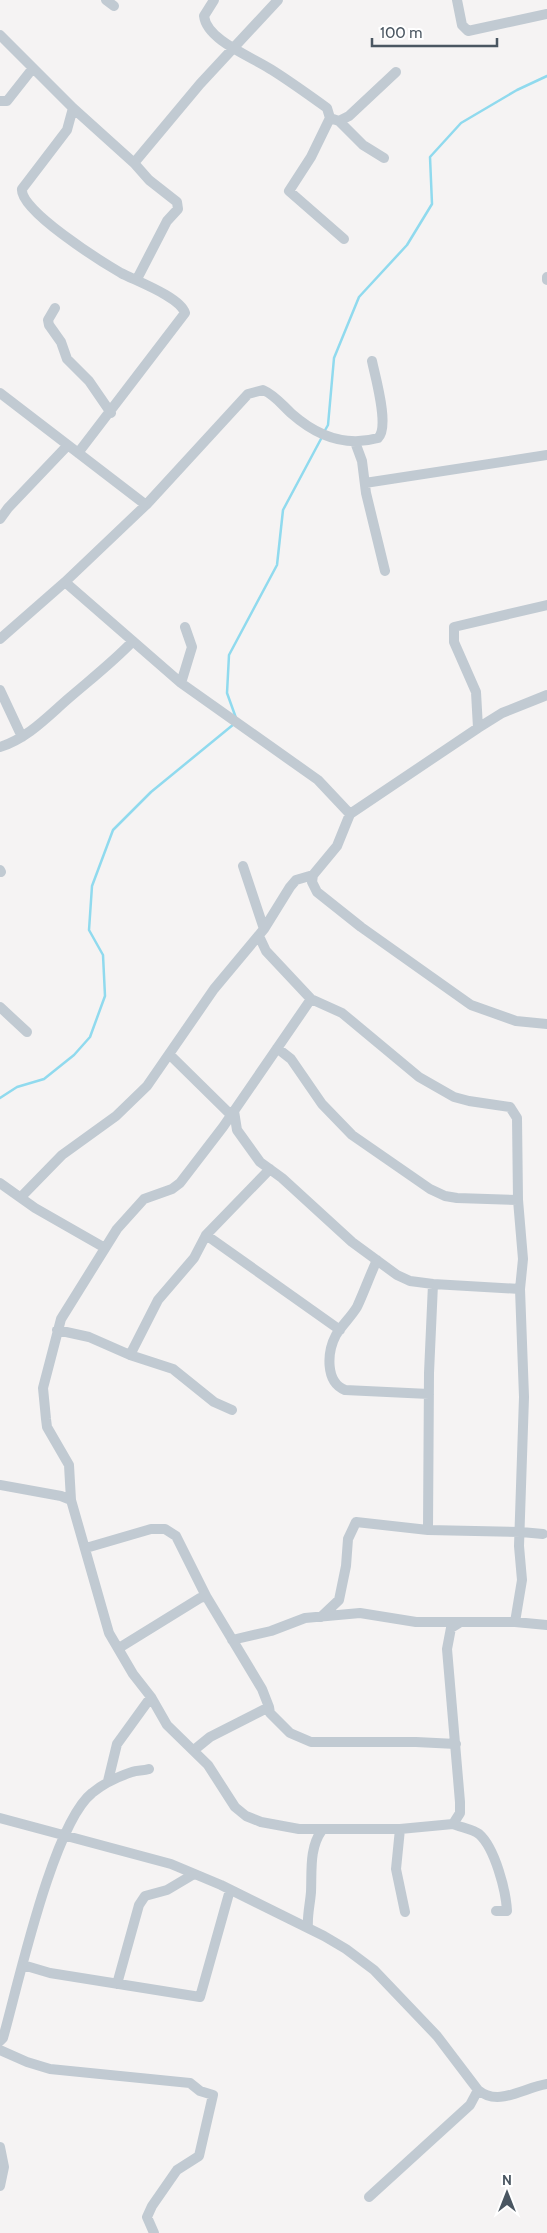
<svg xmlns="http://www.w3.org/2000/svg" width="547" height="2233" viewBox="0 0 547 2233" font-family="Cabin,sans-serif">
	<rect width="100%" height="100%" fill="#f5f3f3"/>
	<g fill="none" stroke-linecap="round" stroke-linejoin="round">
		<!-- stream -->
		<path stroke="#90daee" stroke-width="2.5" d="M324 432 328 425 334 358 359 297 407 245 432 204 430 157 461 123 517 90 547 76
			M236 718 227 693 229 655 277 565 283 510 322 437
			M0 1098 17 1087 44 1079 74 1055 90 1037 105 996 103 955 89 930 92 886 113 830 151 792 234 724"/>
		<!-- minor -->
		<path stroke="#c1cad2" stroke-width="10" d="M106 0 114 6
			M214 0 204 16C207 41 253 57 272 70 291 82 309 95 327 108L330 118 311 157 289 191 344 239
			M457 0 462 25 468 31 547 14
			M0 35 73 108 134 163 149 180 177 202 178 209 167 221 137 279
			M1 101H7L33 68
			M73 108 67 130 22 189C19 210 102 262 121 273 136 281 180 297 185 313L78 453
			M333 119 339 121 363 145 384 158
			M339 121 349 116 396 72
			M134 163 200 84 278 0
			M547 277V280
			M55 308 48 320 49 325 61 342 67 359 89 381 111 413
			M0 393 146 505
			M355 442 362 461 366 493 385 571
			M365 483 547 455
			M0 519 8 508 68 445
			M65 582 181 683 318 780 350 814
			M0 639 65 582 146 505 248 394 263 390C275 395 283 406 292 414 317 436 346 447 378 438 390 427 375 376 372 361
			M181 683 192 647 185 627
			M0 690 22 737
			M547 695 502 713 478 728 350 814 337 846 313 875 312 882 317 892 361 927 471 1005 516 1021 547 1024
			M478 728 476 692 454 642V627L547 605
			M0 747C28 738 47 717 69 698 91 679 113 662 133 641
			M243 866 264 929
			M0 870 1 872
			M259 936 266 951 311 999 342 1013 419 1077 454 1097 469 1101 510 1107 517 1118 518 1200 523 1259 520 1289 524 1397 519 1546 522 1580 515 1622
			M311 999 223 1127 180 1183 172 1189 144 1199 117 1229 61 1319 43 1388 46 1419 47 1427 69 1465 71 1500 109 1633 133 1674 151 1697 167 1725 208 1765 235 1807 246 1816 261 1822 299 1829H400L453 1824 460 1813V1802L447 1649 451 1628 459 1623
			M0 1007 27 1032
			M277 1048 291 1059 322 1104 352 1135 430 1189 445 1196 457 1198 518 1200
			M170 1055 231 1115
			M234 1111 237 1130 260 1162 282 1178 352 1242 397 1275 410 1281 433 1284 520 1289
			M0 1183 35 1208 105 1248
			M21 1197 62 1155 116 1116 147 1086 214 989 264 929 290 887 296 880 313 875
			M206 1235 340 1330
			M377 1260C370 1275 364 1292 357 1307 351 1317 342 1325 336 1335 327 1352 325 1382 345 1390L429 1394
			M433 1284 429 1373 428 1530 521 1532 543 1534
			M57 1330 89 1337 130 1355 173 1369 214 1402 232 1410
			M130 1355 158 1300 194 1258 206 1235 270 1169
			M0 1485 61 1496 71 1500
			M86 1548 151 1529H165L176 1536 206 1596
			M321 1617 339 1600 346 1566 348 1539 356 1522 428 1530
			M232 1640 271 1631 305 1618 360 1613 416 1622H515L547 1625
			M119 1648 200 1598 206 1596 262 1689 269 1707 210 1737 194 1750
			M269 1707 270 1713 290 1733 311 1742H416L456 1744
			M108 1781 117 1744 151 1697
			M0 1818 171 1864 221 1885 324 1936 346 1949 374 1970 437 2036 478 2090C498 2107 523 2088 547 2084
			M453 1824C460 1827 474 1830 479 1834 495 1848 506 1891 507 1911H496
			M400 1829 396 1869 405 1912
			M308 1928C307 1915 310 1905 311 1892 312 1871 309 1848 322 1830
			M23 1965 50 1973 200 1997 230 1890
			M117 1984 139 1905 145 1896 167 1890 194 1874
			M0 2041 3 2038C18 1985 53 1824 92 1793 104 1783 117 1777 132 1772 137 1770 143 1771 149 1769
			M0 2050 27 2062 50 2069 190 2083 200 2091 213 2095 199 2156 177 2170 152 2206 147 2217 154 2233
			M0 2147 4 2167 0 2186
			M369 2197 470 2105 478 2090"/>
	</g>
	<!-- north arrow -->
	<g transform="translate(507 2193)" stroke="#ffffff" stroke-width="4" paint-order="stroke">
	<path d="M0-4L9 19L0 12L-9 19Z" fill="#4a5661"/>
	<text y="-8" font-size="14" font-weight="bold" text-anchor="middle" fill="#4a5661">N</text>
	</g>
	<!-- scale -->
	<path d="M372 38v8h125v-8" fill="none" stroke="#4a5661" stroke-width="2.5"/>
	<text x="380" y="38" font-size="15" fill="#4a5661" stroke="#ffffff" stroke-width="4" paint-order="stroke">100 m</text>
</svg>
